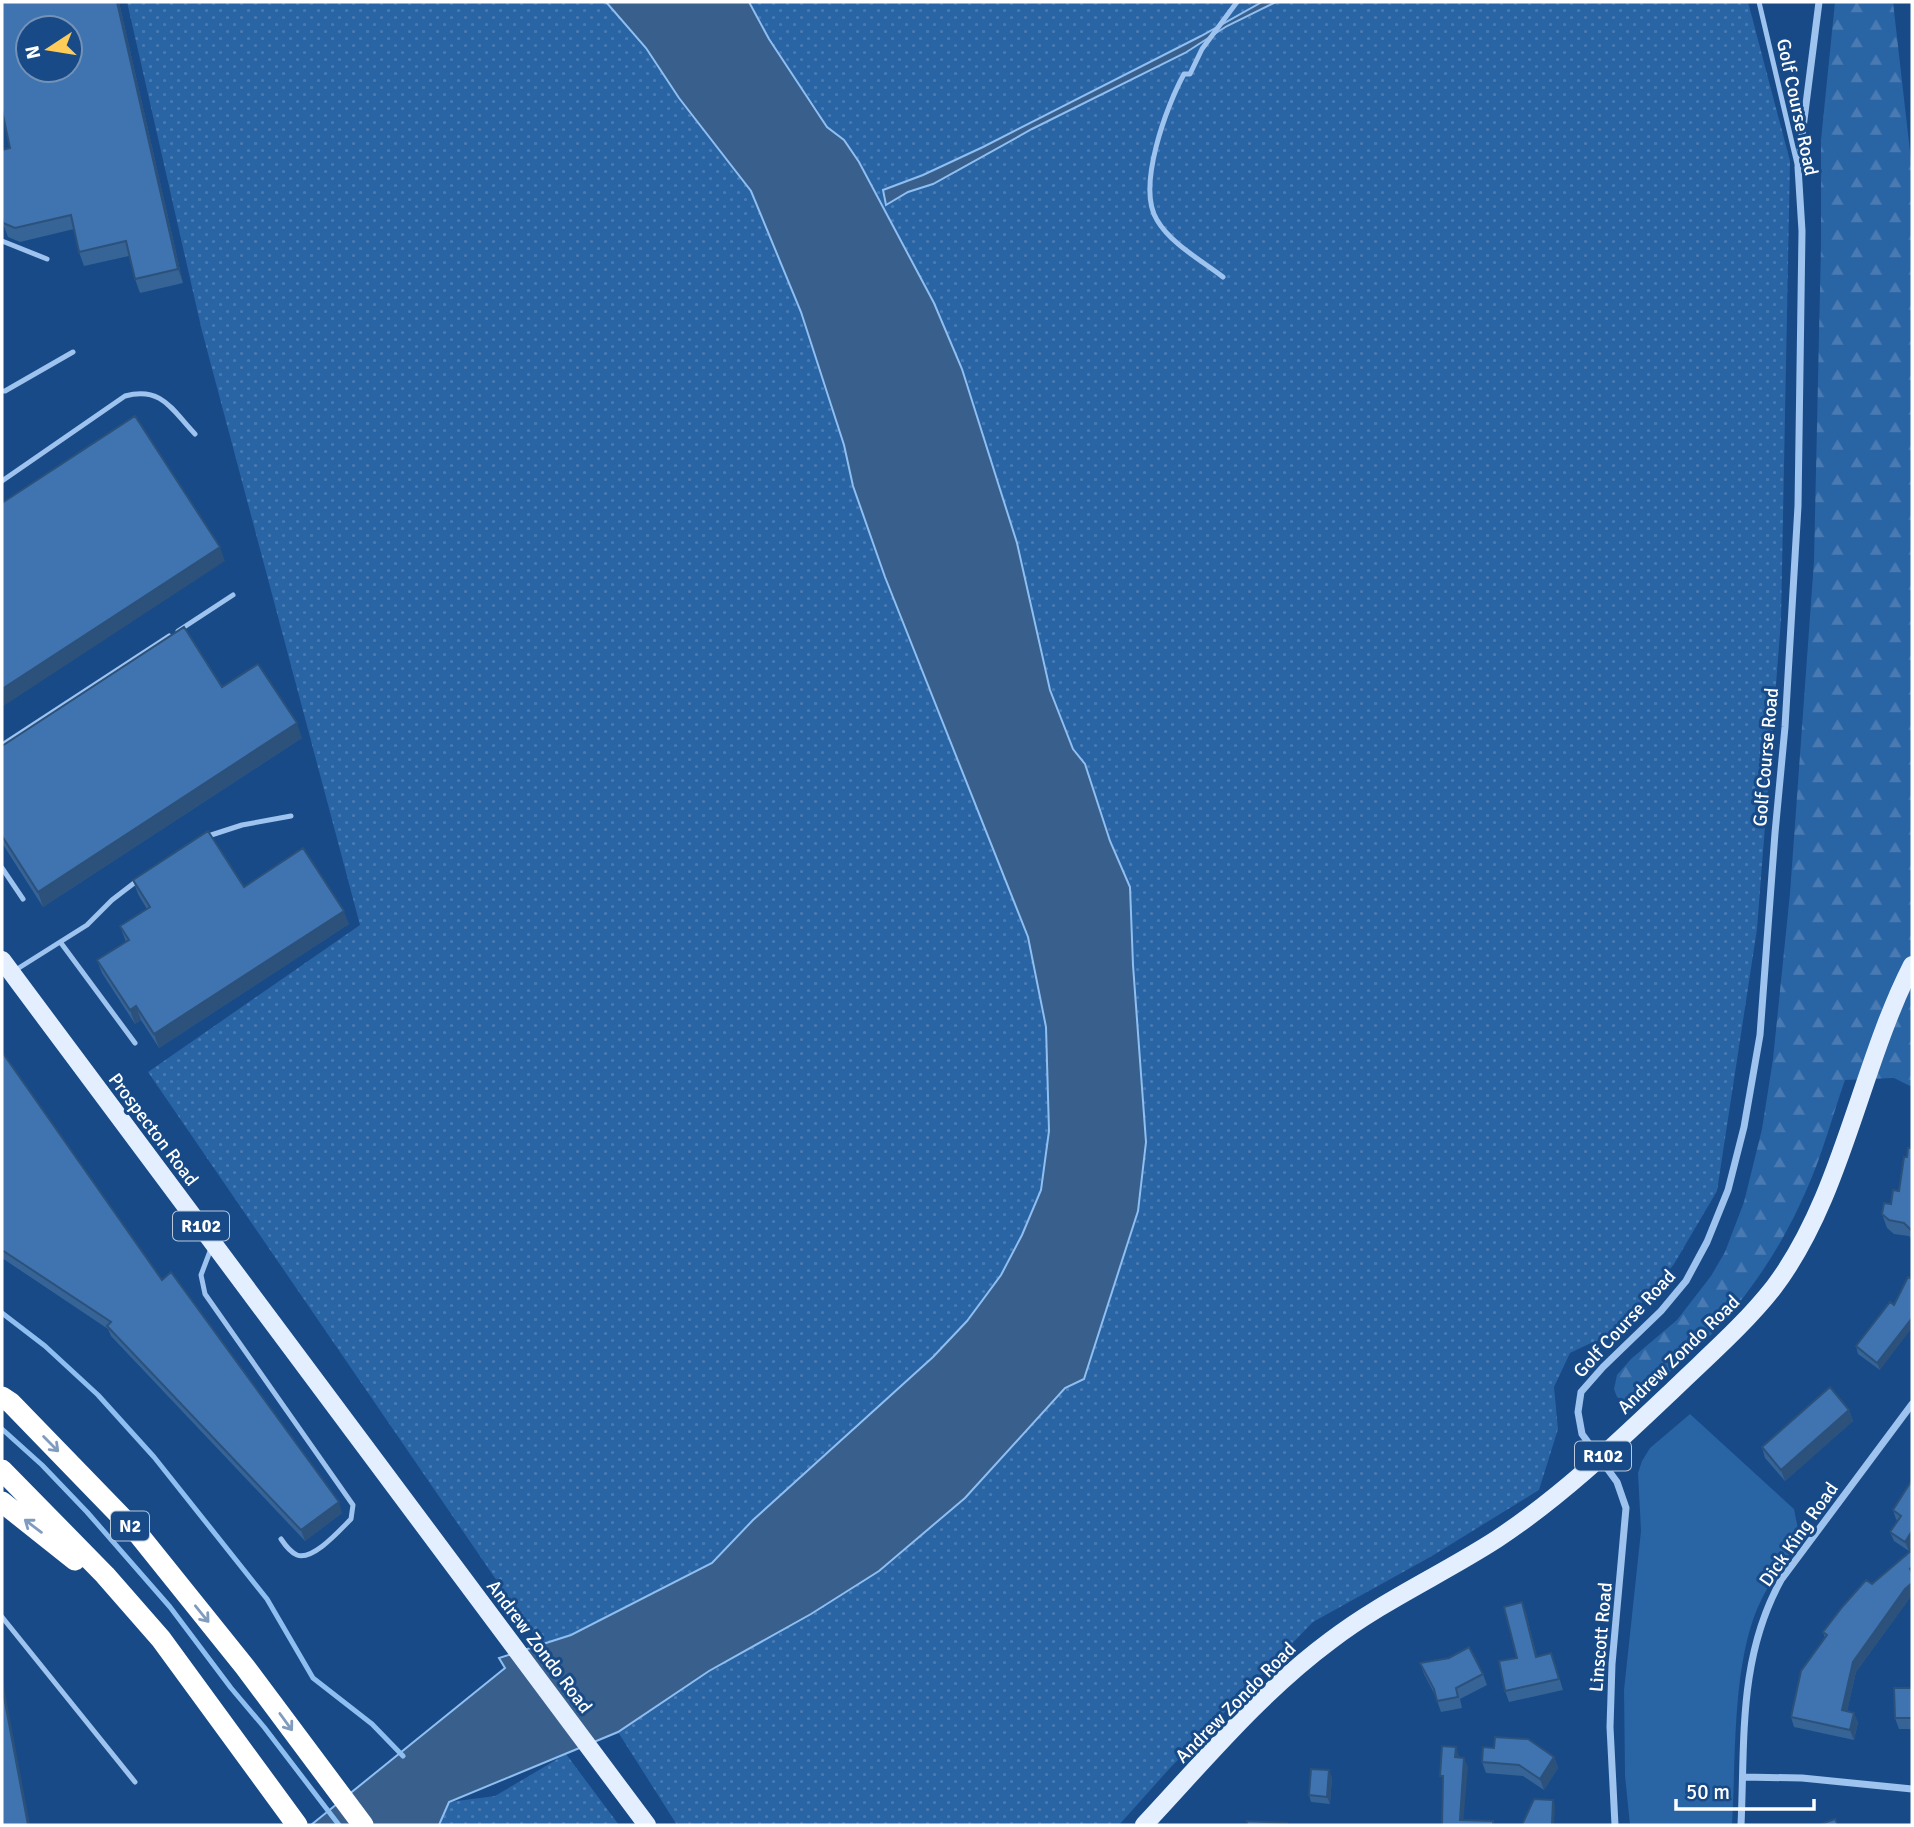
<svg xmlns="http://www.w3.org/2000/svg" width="1914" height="1827" viewBox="0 0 1914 1827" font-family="Signika,sans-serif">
	<defs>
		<pattern id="grass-dots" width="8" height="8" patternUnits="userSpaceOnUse" patternTransform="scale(1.75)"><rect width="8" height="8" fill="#2964a5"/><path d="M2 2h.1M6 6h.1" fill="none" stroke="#497bb2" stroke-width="1.8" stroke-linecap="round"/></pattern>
		<pattern id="forest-firs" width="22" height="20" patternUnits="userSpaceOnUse" patternTransform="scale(1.75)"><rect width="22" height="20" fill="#2964a5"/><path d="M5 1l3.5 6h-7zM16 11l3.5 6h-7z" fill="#497bb2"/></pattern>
	</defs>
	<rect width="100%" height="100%" fill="#174a87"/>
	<!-- grass -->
	<path fill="url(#grass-dots)" d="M127 2H606L649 51 769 205 967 743 1048 992 1055 1091 1041 1190 1009 1268 967 1321 933 1357 753 1520 712 1563 543 1648 148 1072 360 925 202 331Z
		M748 2H1748L1790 161 1781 620 1757 929 1717 1191 1674 1264 1617 1334 1591 1343 1570 1353 1554 1387 1558 1429 1539 1490 1432 1556 1313 1622 1170 1768 1119 1825H677L618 1732 709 1671 811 1614 879 1571 1074 1378 1091 793 1050 690 999 482 961 380 916 284 818 111 769 39Z
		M566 1754 619 1825H439L449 1802 495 1796Z"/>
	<!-- forest -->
	<path fill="url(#forest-firs)" d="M1835 2H1893L1912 169V1087L1894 1078 1845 1080C1832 1117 1822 1156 1806 1191 1777 1258 1733 1320 1677 1366 1661 1379 1643 1397 1624 1401L1617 1397 1614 1389 1617 1375 1631 1359 1677 1320 1711 1276 1725 1252 1744 1202 1762 1129 1773 1059 1790 893 1814 561 1821 244V140Z"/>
	<!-- park -->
	<path fill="#2964a5" d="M1690 1414 1794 1509 1800 1539C1785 1561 1769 1582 1758 1607 1732 1667 1736 1760 1732 1825H1630L1625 1776 1624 1690 1641 1531 1638 1473 1642 1461 1650 1448Z"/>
	<!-- water -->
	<path fill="#39608d" stroke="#8fbef0" stroke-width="2" d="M606 2H749L769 39 827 127 844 140 859 162 934 303 962 369 1017 543 1050 690 1073 749 1085 764 1110 841 1130 887 1133 965 1146 1142 1138 1211 1084 1379 1065 1388 965 1498 879 1571 811 1614 709 1671 618 1732 449 1802 439 1825H311L505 1668 499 1658 571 1635 712 1563 753 1520 933 1357 967 1321 1001 1275 1022 1235 1041 1190 1049 1131 1046 1027 1028 937 885 577 853 486 844 445 801 312 751 191 679 98 646 48Z
		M1262 2H1276L1227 26 1185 53 1032 129 933 184 908 192 886 205 883 190 923 175 983 147 1201 36Z"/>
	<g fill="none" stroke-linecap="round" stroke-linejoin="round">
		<!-- stream -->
		<path stroke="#8fbef0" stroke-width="5" d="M2 1313 45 1346 98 1395 154 1457 267 1599 313 1678 372 1724 403 1756
			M2 1429 42 1465 87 1512 170 1607 231 1688 264 1727 339 1825"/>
		<!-- lane -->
		<path stroke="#9dc3ee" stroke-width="5" d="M1759 2 1797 164
			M2 241 47 259
			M1223 277C1201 260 1171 244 1157 220 1136 187 1167 105 1184 74H1190L1202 49 1237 2
			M2 391H5L73 352
			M2 481 125 396C162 386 172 410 195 434
			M178 631 233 595
			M2 745 169 636
			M205 837 242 825 291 816
			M2 868 23 899
			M61 943 135 1043
			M14 971 87 925 112 900 138 880
			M212 1246 201 1275 205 1294 353 1505 351 1519C340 1530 313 1561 297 1555 290 1552 285 1545 281 1539
			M2 1617 135 1782"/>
		<!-- street -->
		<path stroke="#9dc3ee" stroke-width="7" d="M1743 1777 1802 1778 1912 1789
			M1615 1825 1610 1727 1612 1664 1626 1508 1617 1482 1582 1434 1578 1412 1581 1392 1603 1367 1661 1311 1686 1281 1707 1242 1728 1190 1744 1127 1760 1035 1775 833 1785 727 1798 506 1802 231 1798 167 1819 2
			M1741 1825C1745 1739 1738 1658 1781 1580L1912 1404"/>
		<!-- primary -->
		<path stroke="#e3efff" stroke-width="18" d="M2 960 647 1825
			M1144 1825C1203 1762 1260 1693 1330 1641 1382 1601 1443 1574 1497 1539 1562 1496 1618 1442 1674 1389 1708 1356 1745 1324 1774 1287 1842 1197 1860 1067 1912 965"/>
		<!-- highway -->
		<path stroke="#fff" stroke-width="21" d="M2 1397 11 1403 139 1535 245 1667 363 1825
			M2 1470 105 1575 161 1639 297 1825
			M2 1502 75 1560"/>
	</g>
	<!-- wall -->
	<path fill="#366497" d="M2 2H119L183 283 140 293 135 279 129 256 84 266 79 252 74 229 20 242 8 237 3 224H2V150L10 148Z
		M222 687 302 738 43 907 2 843V746Z
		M133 880 244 887 349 924 159 1048 141 1020 135 1024 102 973 97 960 126 942 120 926 147 909 138 894Z
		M2 1052 162 1280 342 1513 305 1541 111 1336 108 1329 2 1258Z
		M1912 1148V1240L1909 1236 1894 1234 1887 1228 1882 1214 1891 1204 1899 1191 1907 1157Z
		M1890 1302 1880 1370 1858 1354 1856 1346Z
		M1849 1410 1853 1421 1785 1481 1765 1458 1762 1447Z
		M1912 1480 1909 1551 1894 1541 1890 1532 1898 1521 1896 1519 1893 1510Z
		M1872 1584 1909 1599 1856 1672 1847 1711 1858 1722 1854 1740 1794 1727 1791 1717 1825 1638 1823 1632Z
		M1522 1602 1526 1613 1537 1657 1555 1664 1563 1690 1509 1702 1505 1691 1517 1658Z
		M1420 1663 1483 1674 1487 1685 1460 1699 1462 1708 1441 1712 1435 1695 1424 1674Z
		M1912 1688V1729H1899L1895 1718Z
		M1554 1757 1558 1768 1544 1790 1523 1776 1486 1773 1482 1762Z
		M1332 1777 1330 1804 1311 1802 1309 1795Z"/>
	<!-- shaded-wall -->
	<path fill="#2c517b" d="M117 2H119L183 283 178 269Z
		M220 547 225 561 2 707V689Z
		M297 723 302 738 43 907 38 892Z
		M344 911 349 924 159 1048 154 1034Z
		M136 1006 141 1020 135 1024 130 1010Z
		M1912 1318V1328L1880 1370 1877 1363Z
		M1849 1410 1853 1421 1785 1481 1781 1470Z
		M339 1502 342 1513 305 1541 301 1530Z
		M1912 1531V1546L1909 1551 1905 1542Z
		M1912 1583V1596L1909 1599 1856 1672 1845 1720 1842 1710 1853 1662 1905 1589Z
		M1522 1602 1526 1613 1540 1668 1536 1657Z
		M2 1676 30 1825H28L2 1686Z
		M1854 1713 1858 1722 1854 1740 1850 1730Z
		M1456 1747 1459 1756V1766L1455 1757Z
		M1554 1757 1558 1768 1544 1790 1540 1779Z
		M1464 1758 1468 1767 1463 1825 1460 1820Z
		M1329 1770 1332 1777 1330 1804 1327 1797Z
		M1553 1800 1555 1806 1554 1825H1552Z"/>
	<!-- building -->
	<path fill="#3f74b0" stroke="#2c517b" stroke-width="2" fill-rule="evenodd" d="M2 2H117L178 269 135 279 126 241 79 252 71 215 15 228 3 223 2 218V150L10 148 2 110ZM28 28H70V70H28Z
		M135 416 220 547 2 689V503Z
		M184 627 222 687 258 664 297 723 38 892 2 836V746Z
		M208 831 244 887 303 848 344 911 154 1034 136 1006 130 1010 97 960 129 940 120 926 150 907 133 880Z
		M2 1052 162 1280 171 1272 339 1502 301 1530 107 1326 111 1322 2 1250Z
		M1908 1148H1912V1231L1904 1223 1889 1220 1882 1214 1884 1203 1891 1204 1893 1190 1899 1191 1904 1157H1907Z
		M1908 1277 1912 1279V1318L1877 1363 1856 1346 1890 1302 1894 1305Z
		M1830 1387 1849 1410 1781 1470 1762 1447Z
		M1912 1480V1531L1905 1542 1890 1532 1901 1516 1893 1510Z
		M1912 1550V1567L1910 1569 1912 1572V1583L1905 1589 1853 1662 1842 1710 1854 1713 1850 1730 1791 1717 1801 1671 1827 1635 1823 1632 1843 1606 1866 1580 1872 1584Z
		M1522 1602 1536 1657 1551 1653 1559 1679 1505 1691 1499 1661 1517 1658 1504 1607Z
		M1469 1647 1483 1674 1456 1688 1458 1697 1437 1701 1434 1689 1420 1663 1449 1658Z
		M2 1686 28 1825H2Z
		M1894 1688H1912V1718H1895Z
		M1495 1737 1528 1739 1554 1757 1540 1779 1519 1765 1482 1762 1483 1747 1494 1748Z
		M1442 1746 1456 1747 1455 1757 1464 1758 1460 1820 1493 1821V1825H1442L1443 1776H1440Z
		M1311 1769 1329 1770 1327 1797 1309 1795Z
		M1534 1799 1553 1800 1552 1825H1522Z
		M1835 1819 1838 1825H1818Z
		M1247 1821 1287 1823V1825H1247Z"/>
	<!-- one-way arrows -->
	<defs><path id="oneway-shaft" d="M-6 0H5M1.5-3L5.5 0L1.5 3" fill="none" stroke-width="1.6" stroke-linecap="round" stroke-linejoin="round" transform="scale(1.75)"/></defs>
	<g stroke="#7f9bbd">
		<use href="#oneway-shaft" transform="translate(51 1444) rotate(45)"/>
		<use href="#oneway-shaft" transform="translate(33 1526) rotate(-143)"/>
		<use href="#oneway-shaft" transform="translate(202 1614) rotate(51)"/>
		<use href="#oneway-shaft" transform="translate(286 1722) rotate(54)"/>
	</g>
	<g text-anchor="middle" stroke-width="6" stroke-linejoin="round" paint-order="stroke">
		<!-- shield labels -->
		<g fill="#174a87" stroke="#b9c9db" stroke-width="2">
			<rect x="173" y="1211.5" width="56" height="29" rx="5"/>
			<rect x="1575" y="1441.5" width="56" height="29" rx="5"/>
			<rect x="111" y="1511.5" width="38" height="29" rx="5"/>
		</g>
		<g font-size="18" font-weight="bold" fill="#fff">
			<text x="201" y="1232">R102</text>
			<text x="1603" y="1462">R102</text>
			<text x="130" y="1532">N2</text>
		</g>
		<!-- street labels -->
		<g font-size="19" fill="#fff" stroke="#174a87">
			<text transform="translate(1798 107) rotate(78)" y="7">Golf Course Road</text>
			<text transform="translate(1765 757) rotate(-85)" y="7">Golf Course Road</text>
			<text transform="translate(154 1129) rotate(53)" y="7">Prospecton Road</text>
			<text transform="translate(1624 1323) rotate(-47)" y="7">Golf Course Road</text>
			<text transform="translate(1678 1354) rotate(-44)" y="7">Andrew Zondo Road</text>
			<text transform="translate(1798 1534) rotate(-55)" y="7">Dick King Road</text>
			<text transform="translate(1600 1637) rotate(-85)" y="7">Linscott Road</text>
			<text transform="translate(540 1646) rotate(53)" y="7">Andrew Zondo Road</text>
			<text transform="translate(1235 1702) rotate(-45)" y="7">Andrew Zondo Road</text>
		</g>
	</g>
	<!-- border -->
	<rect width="1914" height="1827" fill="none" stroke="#ffffff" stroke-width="7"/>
	<!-- north arrow -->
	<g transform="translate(49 49) rotate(258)"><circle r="33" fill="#174a87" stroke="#7492b7" stroke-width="2"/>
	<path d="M0-5L12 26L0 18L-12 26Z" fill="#ffcb59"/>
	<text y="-10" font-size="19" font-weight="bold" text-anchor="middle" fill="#ffffff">N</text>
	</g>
	<!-- scale -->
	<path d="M1676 1799v10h138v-10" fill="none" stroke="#ffffff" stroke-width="3.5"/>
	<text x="1686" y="1799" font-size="21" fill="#ffffff" stroke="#174a87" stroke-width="5" paint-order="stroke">50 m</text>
</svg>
